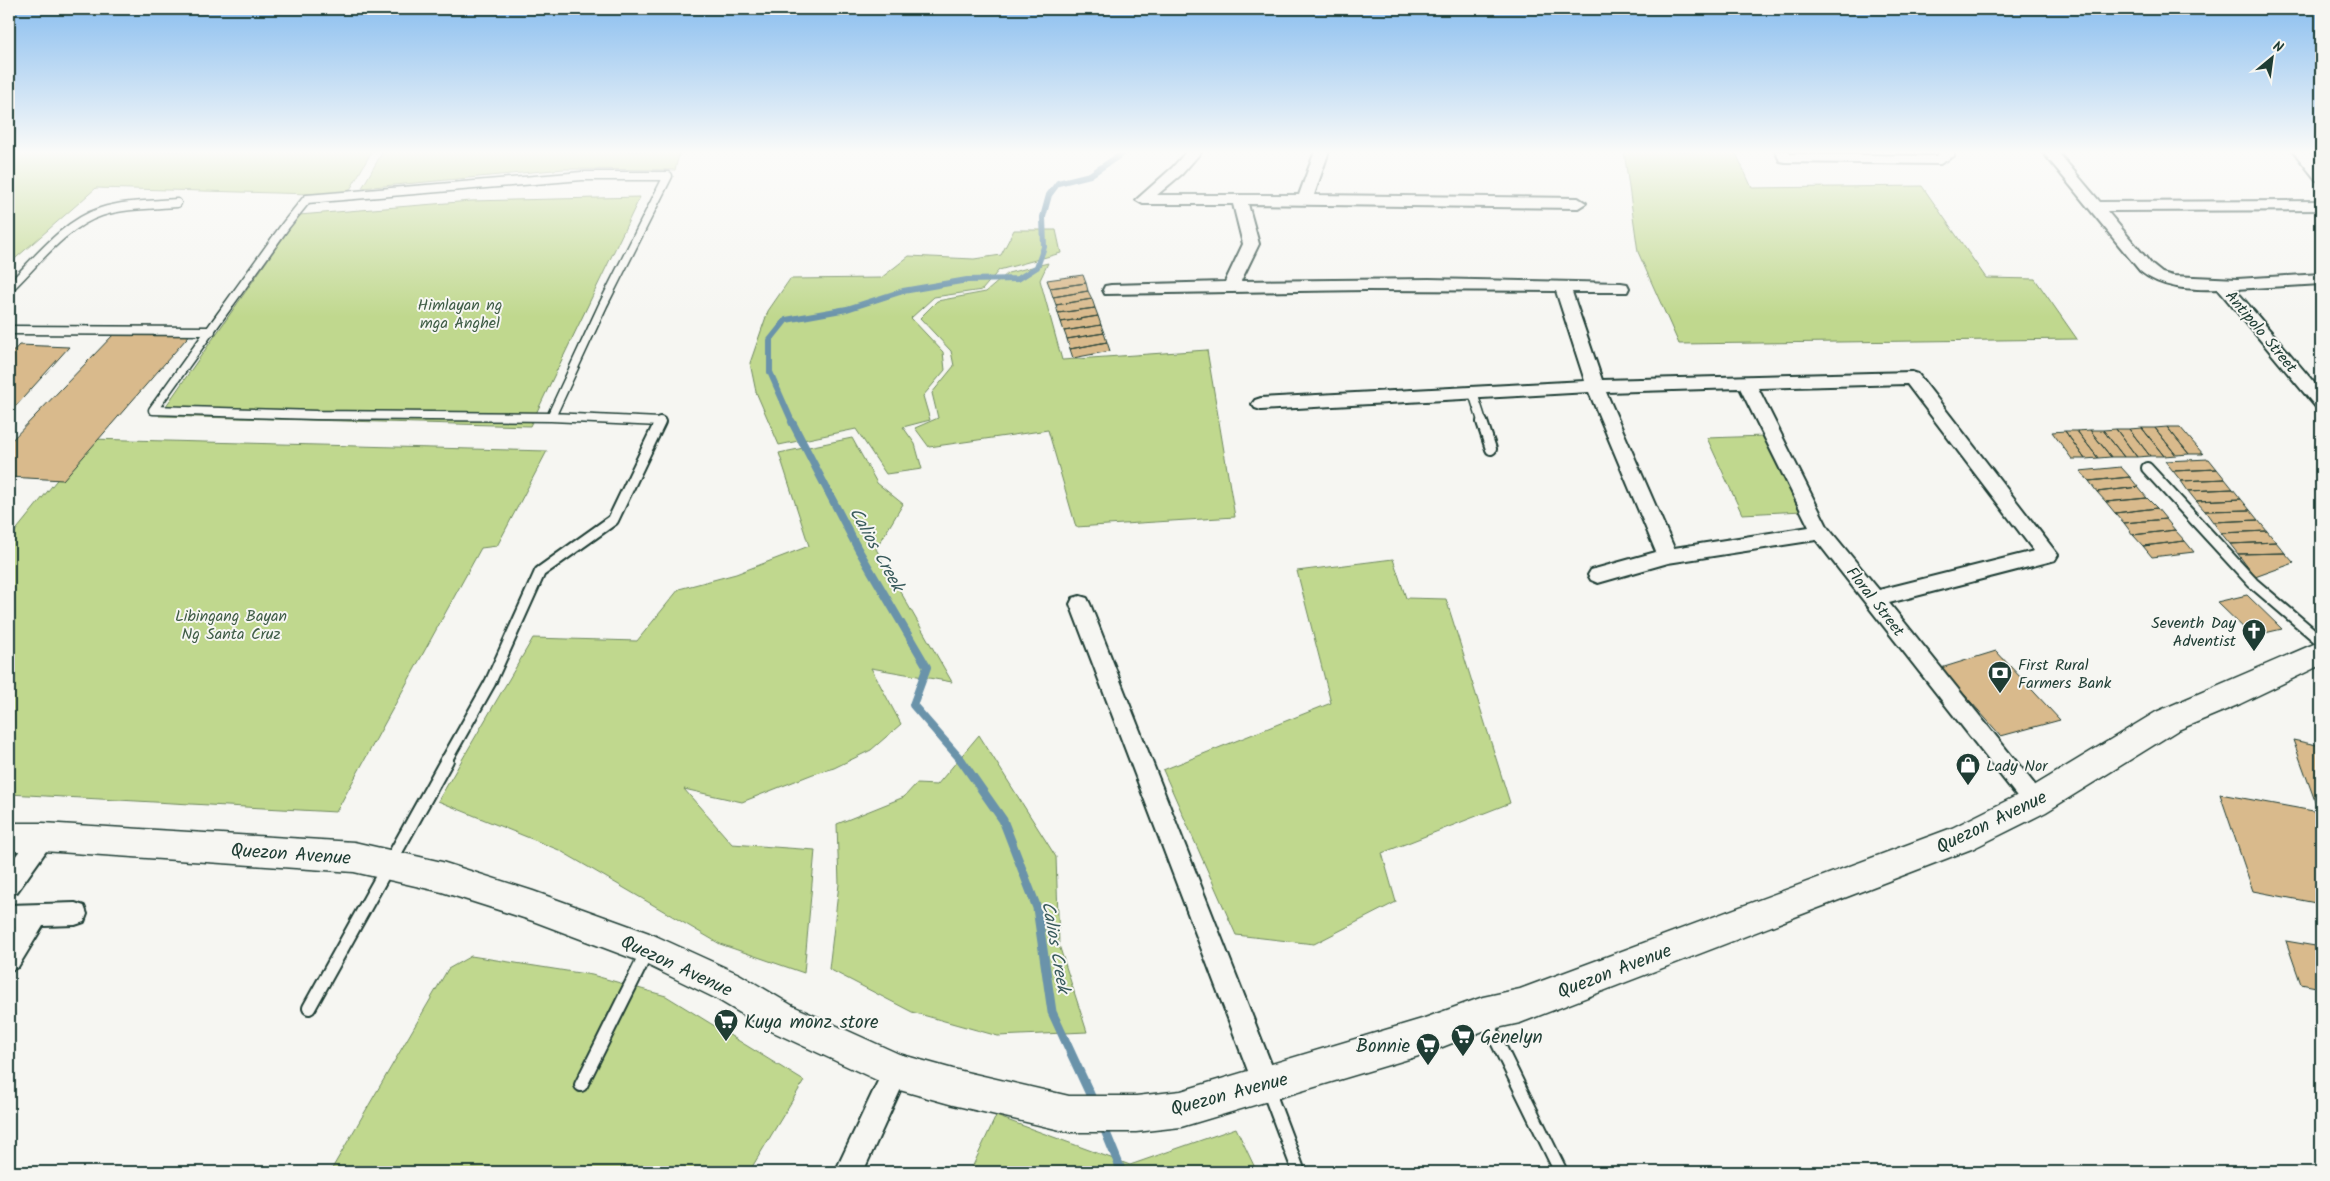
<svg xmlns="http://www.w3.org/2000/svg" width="2330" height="1181" viewBox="0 0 2330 1181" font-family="Kalam,sans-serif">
	<rect width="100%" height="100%" fill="#f6f6f2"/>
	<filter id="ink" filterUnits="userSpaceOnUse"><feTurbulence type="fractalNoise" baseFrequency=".02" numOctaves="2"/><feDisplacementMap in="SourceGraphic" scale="10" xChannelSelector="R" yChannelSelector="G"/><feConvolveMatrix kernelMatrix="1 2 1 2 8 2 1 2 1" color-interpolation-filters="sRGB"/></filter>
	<g filter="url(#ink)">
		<!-- green -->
		<path fill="#c0d88e" stroke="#708a61" d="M9 151H372L347 195 96 188 9 264Z
			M383 151H680L675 170 564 169 362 188Z
			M1624 151H1735L1752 188 1922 186 1986 278 2035 279 2077 339 1679 344 1638 252Z
			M640 197 530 426 159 416 299 215 471 201Z
			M1014 230H1056L1061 253 999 270 982 290 934 297 911 318 943 352 945 370 923 396 930 420 903 427 915 444 922 469 886 474 856 429 779 445 756 392 750 363 768 311 790 279 881 278 909 256 974 259 1001 255Z
			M1048 263 1040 280 1062 360 1207 350 1235 517 1076 527 1048 430 929 447 915 428 938 418 932 393 954 366 951 351 920 318 937 301 986 292 1008 273Z
			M1764 436 1803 511 1742 514 1707 438Z
			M852 438 877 483 903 504 876 549 952 682 871 668 901 724 871 750 834 768 813 774 742 802 684 789 732 844 815 850 804 973 720 944 559 850 438 801 533 638 637 641 679 589 736 574 809 546 779 453Z
			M90 439 547 451 497 546 481 548 336 812 9 794V539Z
			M1393 559 1406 598 1446 599 1510 803 1382 853 1396 902 1314 944 1236 935 1163 770 1331 703 1297 571Z
			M979 735 1056 857 1059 945 1087 1032 998 1036 912 1012 829 969 839 884 837 824 904 797 916 784 937 785Z
			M471 956 592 975 666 996 804 1081 749 1172H330L448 969Z
			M996 1116 1130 1165 1236 1128 1257 1172H970Z"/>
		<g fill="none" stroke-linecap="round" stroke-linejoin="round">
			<!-- stream-far2 -->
			<path stroke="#6b93aa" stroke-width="6" d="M793 424 770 372V340L786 320 847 309 903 291 967 280 1018 279 1037 267 1044 247 1043 217 1049 195 1058 183 1090 175 1126 151"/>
			<!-- stream-far1 -->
			<path stroke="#6b93aa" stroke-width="8" d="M792 422 858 549 927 667 913 705 962 761"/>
			<!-- stream -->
			<path stroke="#6b93aa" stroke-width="9" d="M961 760 1003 820 1037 908 1052 1012 1095 1105
				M1102 1123 1122 1172"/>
		</g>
		<!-- building -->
		<path fill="#d9ba8c" stroke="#1f3d34" d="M1083 275 1086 283 1050 288 1047 280Z
			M1086 283 1088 291 1053 297 1050 288Z
			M1088 291 1092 299 1056 305 1053 297Z
			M1092 299 1095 308 1058 313 1056 305Z
			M1095 308 1098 316 1061 322 1058 313Z
			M1098 316 1101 325 1064 331 1061 322Z
			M1101 325 1104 333 1067 339 1064 331Z
			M193 331 63 480 9 477V443L116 332Z
			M1104 333 1107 342 1070 349 1067 339Z
			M1107 342 1110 351 1073 358 1070 349Z
			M19 345 69 347 14 408H9V356Z
			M2167 427H2180L2203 454H2189Z
			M2167 427 2189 454 2176 455 2155 428Z
			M2142 428H2155L2176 455 2164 456Z
			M2142 428 2164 456H2150L2129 429Z
			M2116 429 2137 457H2124L2103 430Z
			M2116 429H2129L2150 456 2137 457Z
			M2090 430H2103L2124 457H2111Z
			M2090 430 2111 457 2098 458 2077 431Z
			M2065 431H2077L2098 458 2085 459Z
			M2065 431 2085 459H2072L2052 432Z
			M2209 459 2217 469 2173 471 2165 461Z
			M2121 467 2130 477 2089 481 2080 471Z
			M2217 469 2225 479 2181 481 2173 471Z
			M2130 477 2138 487 2097 492 2089 481Z
			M2225 479 2233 489 2188 491 2181 481Z
			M2138 487 2147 498 2106 502 2097 492Z
			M2233 489 2241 499 2196 501 2188 491Z
			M2147 498 2157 508 2115 513 2106 502Z
			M2241 499 2250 510 2205 511 2196 501Z
			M2157 508 2166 519 2124 523 2115 513Z
			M2250 510 2258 520 2213 522 2205 511Z
			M2166 519 2175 530 2133 535 2124 523Z
			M2258 520 2267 531 2221 533 2213 522Z
			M2175 530 2185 541 2143 546 2133 535Z
			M2267 531 2276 542 2230 544 2221 533Z
			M2185 541 2194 552 2152 557 2143 546Z
			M2276 542 2285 553 2238 554 2230 544Z
			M2285 553 2294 563 2255 577 2238 554Z
			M2247 595 2282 629 2252 636 2217 602Z
			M1996 651 2060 720 2001 736 1941 668Z
			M2293 740 2321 746V818L2319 812Z
			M2220 794 2319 812 2321 818V904L2253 891Z
			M2286 941 2321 947V988L2301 984Z"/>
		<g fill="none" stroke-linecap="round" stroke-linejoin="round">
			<defs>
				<path id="lane-far2" d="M582 176H668L603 305 551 417 316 415 153 410 286 225 307 199Z
					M9 288C36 262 64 224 101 212 125 204 152 205 177 203
					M9 330 211 331
					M1473 393 1483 424
					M551 417 660 422 659 424"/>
				<path id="lane-far1" d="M1482 422 1491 449
					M2147 468 2253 583 2321 641
					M446 761 490 683 540 572 613 520 660 422"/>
				<path id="lane" d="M309 1008 447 760
					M1485 1017 1561 1172
					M581 1085 648 950
					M1267 1087 1299 1172"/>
				<path id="street" d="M1187 151H1202L1182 174 1157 195H1299L1315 151H1329L1314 195 1578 198 1586 203 1578 208 1248 204 1259 244 1241 281 1429 279 1621 283 1627 284 1629 288 1627 292H1572L1602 380 1912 372 1918 374 2058 555 2055 560 2048 562 1889 603 2043 795 2046 802 2043 809 2035 812 2027 809 1816 540 1668 563 1598 583 1591 580 1588 575 1591 570 1656 552 1589 392 1261 410 1255 408 1252 404 1255 400 1261 398 1585 381 1556 291 1366 290 1105 294 1103 290 1105 286 1111 285 1225 282 1243 244 1233 204H1143L1136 200 1172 168ZM1907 384 2034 551 1879 590 1828 528 1758 388ZM1740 388 1809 527 1674 548 1606 392Z
					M1775 151H1789L1790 154 1937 156 1940 151H1954V156L1940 164 1785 162 1780 161Z
					M2042 151H2057L2100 202 2321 201V210L2107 211 2152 265 2162 273 2173 276 2237 279 2321 274V284L2235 289 2321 391V408L2315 406 2218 289C2191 290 2162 289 2140 271Z
					M2293 151H2308L2321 168V181L2316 180Z
					M1080 596 1087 598 1090 604 1279 1084 1275 1093 1266 1097 1257 1093 1253 1084 1070 604 1073 598Z
					M43 827 51 830 55 837 51 844 17 892 9 895V865L35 830Z
					M75 903 84 906 87 914 84 922 75 925 43 926 18 967 9 971V937L15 927H9V905Z
					M896 1058 905 1062 909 1071 863 1172H835L887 1062Z"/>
				<path id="secondary" d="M2321 641V665L2240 704 2178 730 2046 812 1974 848 1520 1023 1483 1031 1422 1055 1181 1127 1136 1132H1069L953 1105 896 1089 769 1030 715 998 639 961 533 921 442 892 354 872 43 851H9V823H43L354 842 442 862 533 891 649 933 739 974 793 1006 899 1054 953 1069 1069 1096H1136L1181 1091 1422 1019 1483 997 1520 989 1952 828 2024 792 2156 712Z"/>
			</defs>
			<!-- lane-far2 casing -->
			<use href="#lane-far2" stroke="#1f3d34" stroke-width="11"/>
			<!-- lane-far1 casing -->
			<use href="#lane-far1" stroke="#1f3d34" stroke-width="14"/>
			<!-- lane casing -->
			<use href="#lane" stroke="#1f3d34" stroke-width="16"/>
			<!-- street casing -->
			<use href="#street" stroke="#1f3d34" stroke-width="4"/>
			<!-- secondary casing -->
			<use href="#secondary" stroke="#1f3d34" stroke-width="3"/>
			<!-- lane-far2 -->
			<use href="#lane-far2" stroke="#f6f6f2" stroke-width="8"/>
			<!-- lane-far1 -->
			<use href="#lane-far1" stroke="#f6f6f2" stroke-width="10"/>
			<!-- lane -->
			<use href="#lane" stroke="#f6f6f2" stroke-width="12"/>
			<!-- street -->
			<use href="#street" fill="#f6f6f2" fill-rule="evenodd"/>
			<!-- secondary -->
			<use href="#secondary" fill="#f6f6f2" fill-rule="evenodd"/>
		</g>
	</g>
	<!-- sky -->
	<linearGradient id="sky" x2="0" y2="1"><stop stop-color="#8abeef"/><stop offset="0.48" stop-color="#fbfbf9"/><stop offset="1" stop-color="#fbfbf9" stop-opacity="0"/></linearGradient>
	<rect width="2330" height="317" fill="url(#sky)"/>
	<!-- icons -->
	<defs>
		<symbol id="church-pin" viewBox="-11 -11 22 30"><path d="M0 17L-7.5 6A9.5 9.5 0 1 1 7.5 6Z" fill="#1f3d34" stroke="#f6f6f2"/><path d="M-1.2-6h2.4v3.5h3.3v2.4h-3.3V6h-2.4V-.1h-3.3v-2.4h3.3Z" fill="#fff"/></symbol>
		<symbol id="bank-pin" viewBox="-11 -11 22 30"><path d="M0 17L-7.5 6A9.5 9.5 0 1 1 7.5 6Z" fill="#1f3d34" stroke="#f6f6f2"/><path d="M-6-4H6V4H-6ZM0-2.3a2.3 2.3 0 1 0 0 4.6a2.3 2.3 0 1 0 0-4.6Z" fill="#fff"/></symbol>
		<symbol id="shop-pin" viewBox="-11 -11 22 30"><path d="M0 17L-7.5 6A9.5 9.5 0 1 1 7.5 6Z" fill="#1f3d34" stroke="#f6f6f2"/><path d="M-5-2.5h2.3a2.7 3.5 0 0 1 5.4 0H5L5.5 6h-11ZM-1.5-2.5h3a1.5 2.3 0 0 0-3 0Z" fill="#fff"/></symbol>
		<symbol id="supermarket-pin" viewBox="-11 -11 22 30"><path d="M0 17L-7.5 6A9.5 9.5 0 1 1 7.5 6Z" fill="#1f3d34" stroke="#f6f6f2"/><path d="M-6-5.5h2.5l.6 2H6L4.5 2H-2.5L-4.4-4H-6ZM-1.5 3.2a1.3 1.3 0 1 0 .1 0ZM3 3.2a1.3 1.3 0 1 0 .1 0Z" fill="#fff"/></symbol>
	</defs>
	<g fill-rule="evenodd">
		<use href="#church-pin" x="2240" y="617" width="28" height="38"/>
		<use href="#bank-pin" x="1986" y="659" width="28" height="38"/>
		<use href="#shop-pin" x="1954" y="751" width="28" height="38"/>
		<use href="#supermarket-pin" x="712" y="1007" width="28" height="38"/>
		<use href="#supermarket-pin" x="1449" y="1022" width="28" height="38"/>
		<use href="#supermarket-pin" x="1414" y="1031" width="28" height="38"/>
	</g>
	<g text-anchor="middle" stroke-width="4" stroke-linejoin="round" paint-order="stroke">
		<!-- park labels -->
		<g font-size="16" fill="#3f5c46" stroke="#f6f6f2">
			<text x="460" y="310">Himlayan ng<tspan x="460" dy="18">mga Anghel</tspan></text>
			<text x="231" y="621">Libingang Bayan<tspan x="231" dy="18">Ng Santa Cruz</tspan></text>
		</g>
		<!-- street labels -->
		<g font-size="16" fill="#1f3d34" stroke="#f6f6f2">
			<text transform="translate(2262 331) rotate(50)" y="6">Antipolo Street</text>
			<text transform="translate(1876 601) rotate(52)" y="6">Floral Street</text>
		</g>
		<!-- poi labels -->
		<g font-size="16" fill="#1f3d34" stroke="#f6f6f2" text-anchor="start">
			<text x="2236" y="628" text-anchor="end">Seventh Day<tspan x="2236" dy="18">Adventist</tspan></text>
			<text x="2018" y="670">First Rural<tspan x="2018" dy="18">Farmers Bank</tspan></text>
			<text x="1986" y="771">Lady Nor</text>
		</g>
		<!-- water labels -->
		<g font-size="18" font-style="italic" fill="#385a5b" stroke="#f6f6f2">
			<text transform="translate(877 549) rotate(61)" y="6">Calios Creek</text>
			<text transform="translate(1056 947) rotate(80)" y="6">Calios Creek</text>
		</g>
		<!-- near-street labels -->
		<g font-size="19" fill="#1f3d34" stroke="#f6f6f2">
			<text transform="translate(1991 821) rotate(-26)" y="7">Quezon Avenue</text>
			<text transform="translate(291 853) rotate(4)" y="7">Quezon Avenue</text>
			<text transform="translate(677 965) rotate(25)" y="7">Quezon Avenue</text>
			<text transform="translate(1614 970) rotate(-21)" y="7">Quezon Avenue</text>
			<text transform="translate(1229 1093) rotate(-15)" y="7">Quezon Avenue</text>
		</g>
		<!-- near-poi labels -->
		<g font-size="19" fill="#1f3d34" stroke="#f6f6f2" text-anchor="start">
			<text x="744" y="1028">Kuya monz store</text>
			<text x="1480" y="1043">Genelyn</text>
			<text x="1410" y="1052" text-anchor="end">Bonnie</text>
		</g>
	</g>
	<!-- margin -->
	<rect width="2330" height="1181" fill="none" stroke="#f6f6f2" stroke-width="30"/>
	<rect x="15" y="15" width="2300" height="1151" fill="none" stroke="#1f3d34" stroke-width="2" filter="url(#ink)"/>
	<!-- north arrow -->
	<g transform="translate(2272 58) rotate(29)" stroke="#f6f6f2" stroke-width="4" paint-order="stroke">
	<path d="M0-4L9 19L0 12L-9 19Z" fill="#1f3d34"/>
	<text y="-8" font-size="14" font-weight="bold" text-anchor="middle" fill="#1f3d34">N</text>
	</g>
</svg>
